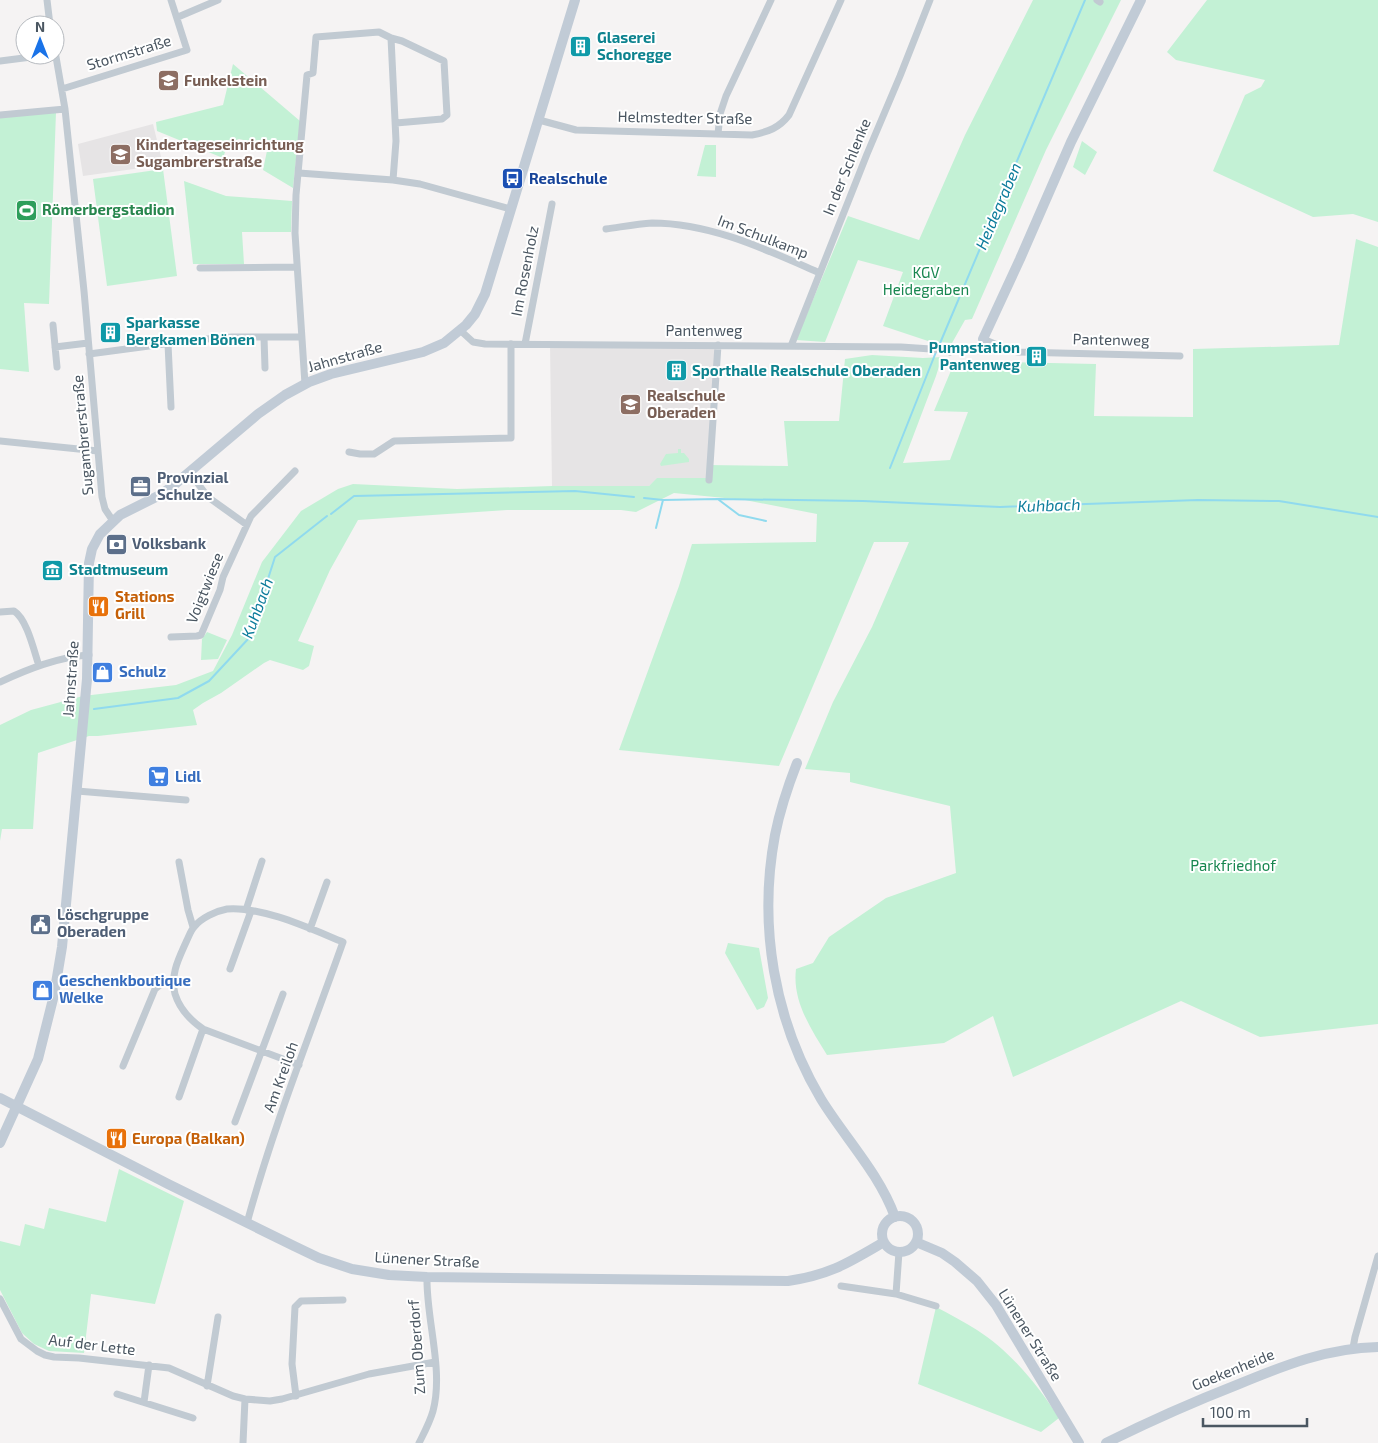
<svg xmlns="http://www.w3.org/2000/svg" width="1378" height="1443" viewBox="0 0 1378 1443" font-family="'Exo 2',sans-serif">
	<rect width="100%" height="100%" fill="#f5f3f3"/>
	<!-- education -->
	<path fill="#e6e4e5" d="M153 124 163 165 83 176 78 144Z
		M550 343 717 344 706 478H658L649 486H552Z"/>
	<!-- green -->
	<path fill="#c3f1d5" d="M1033 0H1121L1046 150 972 319 965 320 952 343 928 341 883 326 903 272 858 260 825 342 796 340 848 216 919 240 965 135Z
		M1207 0H1378V222L1353 214 1313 217 1213 171 1245 95 1261 87 1265 80 1176 60 1167 52Z
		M233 64 300 121 293 188 263 170 268 146 239 139 228 143 223 158 157 131 156 122 223 105Z
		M56 112 49 304 24 303 29 372 0 369V118Z
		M1082 141 1097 152 1085 175 1073 167Z
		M705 145H716V177L697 176Z
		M163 169 177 276 107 286 93 179Z
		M184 181 226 196 292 201 291 232H242L244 264H193Z
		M1356 239 1378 247V1024L1260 1037 1181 1001 1013 1077 993 1016 944 1043 827 1055C811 1029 792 1001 796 969L813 963 829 937 886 898 956 873 950 806 850 782V773L805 769 833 702 872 627 909 542H874L779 766 619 750 679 586 692 544 816 542 817 514 745 500 674 493 636 512 621 510H507L358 520 330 570 298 641 314 646 309 666 303 670 270 660 264 663 221 693 203 703 193 710 197 725 98 736H89L38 753 33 829H2L0 841V725L31 710 83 696 176 685 213 671 232 635 262 562 301 511 338 489 353 484 457 489 552 486H649L657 478H706L707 465 788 466 784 421H839L845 359 872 355 923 358 942 357 936 376 903 463 950 460 968 412 934 411 955 361 1096 364 1094 416 1193 417V349L1339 345Z
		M678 449H681V453H684L689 459V462L661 466 660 464 666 454 678 453Z
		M207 632 227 640 218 659 201 660 202 639Z
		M728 943 759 948 768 998 764 1007 757 1010 725 953Z
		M119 1169 184 1201 155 1304 91 1294 84 1353 49 1351 34 1344 22 1333 0 1290V1241L20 1246 25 1224 44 1229 49 1208 106 1222Z
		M936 1307C950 1314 964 1322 977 1330 1010 1351 1038 1385 1059 1418L1041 1432 918 1384Z"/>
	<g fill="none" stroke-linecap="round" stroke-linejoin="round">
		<!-- stream -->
		<path stroke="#90daee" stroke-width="2" d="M938 348 1085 0
			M890 468 936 352
			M644 498 663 500 718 499 863 501 1000 507 1198 500 1279 501 1378 517
			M719 500 739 515 766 521
			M331 514 354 496 575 491 634 497
			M656 528 663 500
			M94 709 178 698 209 681 249 638 275 557 327 516"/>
		<!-- minor -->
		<path stroke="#c1cad2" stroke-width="7" d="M47 0 50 25
			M1097 0 1100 2
			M178 17 218 0
			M391 38 396 141 393 180
			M55 51 65 109 84 291 102 497 105 509 113 521
			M0 61 47 55
			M62 89 187 50 171 0
			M0 115 65 109
			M539 120 576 130 752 135C768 132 779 128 789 115L841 0
			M718 134 720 114 726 96 771 0
			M299 173 393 180 420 184 510 209
			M606 229C621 227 637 224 652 223 711 223 767 250 820 273
			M200 268 296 267
			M53 325 57 367
			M461 331 473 342 485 344 901 347 946 350 950 352
			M264 337 265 368
			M983 339 1009 350 1018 352 1180 356
			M168 344 171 407
			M525 344 552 204
			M791 346 867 154 900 76 930 0
			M55 347 88 343
			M89 354 194 340 232 337H301
			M305 384 295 233 296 195 307 75 313 73 316 37 379 32 391 38 402 41 444 61 447 115 442 119 396 123
			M0 441 98 451
			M349 452 360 454H374L394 441 511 438V344
			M190 473 208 497 247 525
			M709 480 718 345
			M0 612 14 611C27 619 34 651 39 666
			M171 637 197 636 201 635 220 590 223 577 251 516 295 471
			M0 682C28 669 58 657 89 655
			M77 791 186 800
			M179 862 188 910 193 927
			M246 910 262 861
			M310 929 327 882
			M230 969 251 911
			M123 1066 155 989 165 981 173 980
			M179 1097 203 1029
			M235 1122 283 994
			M247 1223C273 1127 310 1035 343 942 311 929 262 906 227 909 216 911 201 918 194 927 191 930 189 936 187 940 179 958 170 974 175 994 180 1010 190 1020 203 1029L299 1065
			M841 1286 896 1294 936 1306
			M896 1294 899 1252
			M0 1299 21 1339 37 1351 45 1355 54 1357 79 1358 169 1368 233 1396 245 1399 270 1401 282 1399 369 1374 435 1362
			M1353 1348 1355 1337 1378 1256
			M207 1386 218 1317
			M117 1394 193 1418
			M296 1396 292 1364 295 1307 301 1301 343 1300
			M144 1402 149 1365
			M243 1443 245 1399
			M419 1443C424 1433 430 1422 433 1411 444 1370 426 1319 427 1277"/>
		<!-- secondary -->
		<path stroke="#c1cbd6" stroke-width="10" d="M983 339 1020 259 1071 142 1141 0
			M797 763C788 786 780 810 775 835 758 925 774 1020 821 1099 845 1138 879 1173 895 1217
			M0 1098 168 1184 294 1246 319 1258 352 1269 389 1275 427 1277 788 1281C830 1275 848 1263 884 1242
			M0 1143 38 1059 54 995 62 947 87 679 89 563 92 549 100 534 120 515 160 495 174 485 258 414 285 395 309 382 331 374 423 352 444 343 466 325 475 314 485 294 575 0
			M882 1234a18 18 0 1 1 36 0a18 18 0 1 1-36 0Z
			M916 1242 942 1253 955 1262 977 1281 996 1305 1079 1443
			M1106 1443C1150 1421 1193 1402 1239 1384 1285 1365 1328 1348 1378 1347"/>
	</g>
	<!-- icons -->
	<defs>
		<symbol id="building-square" viewBox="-11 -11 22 22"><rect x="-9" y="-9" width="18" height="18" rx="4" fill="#0f9aa8" stroke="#fff"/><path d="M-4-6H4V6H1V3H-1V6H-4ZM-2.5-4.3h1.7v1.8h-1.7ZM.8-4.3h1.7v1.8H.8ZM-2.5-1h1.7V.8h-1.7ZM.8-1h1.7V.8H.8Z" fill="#fff"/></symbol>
		<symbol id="school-square" viewBox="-11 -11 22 22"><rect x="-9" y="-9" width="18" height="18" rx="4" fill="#8d6e63" stroke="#fff"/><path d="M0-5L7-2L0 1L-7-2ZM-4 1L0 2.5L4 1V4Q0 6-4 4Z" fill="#fff"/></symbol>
		<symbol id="bus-square" viewBox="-11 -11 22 22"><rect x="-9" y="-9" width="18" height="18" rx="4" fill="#1a4fb4" stroke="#fff"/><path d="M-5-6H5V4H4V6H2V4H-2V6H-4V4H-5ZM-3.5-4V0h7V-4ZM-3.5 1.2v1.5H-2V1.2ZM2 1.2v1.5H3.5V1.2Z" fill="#fff"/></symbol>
		<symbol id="stadium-square" viewBox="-11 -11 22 22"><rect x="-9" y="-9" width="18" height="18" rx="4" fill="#2e9e5b" stroke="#fff"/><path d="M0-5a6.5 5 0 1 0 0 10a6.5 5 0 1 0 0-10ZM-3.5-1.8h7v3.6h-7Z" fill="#fff"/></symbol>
		<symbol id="office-square" viewBox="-11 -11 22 22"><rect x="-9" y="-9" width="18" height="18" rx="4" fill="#5c6f8a" stroke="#fff"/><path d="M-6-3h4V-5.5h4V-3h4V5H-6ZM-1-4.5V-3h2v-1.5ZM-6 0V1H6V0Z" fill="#fff"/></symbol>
		<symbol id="bank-square" viewBox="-11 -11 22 22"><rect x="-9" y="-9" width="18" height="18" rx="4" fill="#5c6f8a" stroke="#fff"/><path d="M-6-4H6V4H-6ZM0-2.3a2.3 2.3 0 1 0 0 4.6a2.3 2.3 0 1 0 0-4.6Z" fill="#fff"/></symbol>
		<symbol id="museum-square" viewBox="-11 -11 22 22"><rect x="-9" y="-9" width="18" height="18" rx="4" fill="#0f9aa8" stroke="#fff"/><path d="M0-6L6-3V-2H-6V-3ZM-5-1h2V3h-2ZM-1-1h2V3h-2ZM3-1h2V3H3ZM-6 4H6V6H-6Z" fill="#fff"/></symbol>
		<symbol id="restaurant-square" viewBox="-11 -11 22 22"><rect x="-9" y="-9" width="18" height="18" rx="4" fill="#e8710a" stroke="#fff"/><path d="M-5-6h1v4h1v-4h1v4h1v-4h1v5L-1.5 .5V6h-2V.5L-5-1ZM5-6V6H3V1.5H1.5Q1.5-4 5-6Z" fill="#fff"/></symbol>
		<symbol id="shop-square" viewBox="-11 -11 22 22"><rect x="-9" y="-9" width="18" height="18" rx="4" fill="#3f7fe0" stroke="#fff"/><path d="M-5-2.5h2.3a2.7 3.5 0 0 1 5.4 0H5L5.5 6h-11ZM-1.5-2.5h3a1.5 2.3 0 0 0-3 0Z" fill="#fff"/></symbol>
		<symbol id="supermarket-square" viewBox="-11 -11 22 22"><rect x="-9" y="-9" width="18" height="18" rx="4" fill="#3f7fe0" stroke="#fff"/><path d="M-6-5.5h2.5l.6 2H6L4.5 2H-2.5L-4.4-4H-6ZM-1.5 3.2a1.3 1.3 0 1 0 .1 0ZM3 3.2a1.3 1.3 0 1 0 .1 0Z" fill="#fff"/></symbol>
		<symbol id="civic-square" viewBox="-11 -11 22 22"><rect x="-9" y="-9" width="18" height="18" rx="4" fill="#5c6f8a" stroke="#fff"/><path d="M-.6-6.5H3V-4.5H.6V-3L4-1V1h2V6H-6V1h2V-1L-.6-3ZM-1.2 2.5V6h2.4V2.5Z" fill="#fff"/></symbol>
	</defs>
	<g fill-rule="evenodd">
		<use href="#building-square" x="568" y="34" width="25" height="25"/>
		<use href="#school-square" x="156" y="68" width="25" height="25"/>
		<use href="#school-square" x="108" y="142" width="25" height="25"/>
		<use href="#bus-square" x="500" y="166" width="25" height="25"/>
		<use href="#stadium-square" x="14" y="198" width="25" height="25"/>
		<use href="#building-square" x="98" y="320" width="25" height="25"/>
		<use href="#building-square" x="1024" y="344" width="25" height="25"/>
		<use href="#building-square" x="664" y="358" width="25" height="25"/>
		<use href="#school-square" x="618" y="392" width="25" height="25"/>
		<use href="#office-square" x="128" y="474" width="25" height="25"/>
		<use href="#bank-square" x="104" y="532" width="25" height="25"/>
		<use href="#museum-square" x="40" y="558" width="25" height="25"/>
		<use href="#restaurant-square" x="86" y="594" width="25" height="25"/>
		<use href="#shop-square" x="90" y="660" width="25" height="25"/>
		<use href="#supermarket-square" x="146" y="764" width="25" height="25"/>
		<use href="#civic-square" x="28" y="912" width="25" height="25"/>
		<use href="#shop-square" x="30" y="978" width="25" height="25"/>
		<use href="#restaurant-square" x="104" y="1126" width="25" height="25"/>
	</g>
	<g text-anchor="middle" stroke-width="4" stroke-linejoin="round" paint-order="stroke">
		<!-- culture labels -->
		<g font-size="15" font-weight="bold" fill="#0d838f" stroke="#fff" text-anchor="start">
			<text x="597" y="43">Glaserei<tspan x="597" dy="17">Schoregge</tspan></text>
			<text x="126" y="328">Sparkasse<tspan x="126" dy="17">Bergkamen Bönen</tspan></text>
			<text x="1020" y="353" text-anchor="end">Pumpstation<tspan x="1020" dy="17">Pantenweg</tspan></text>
			<text x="692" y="376">Sporthalle Realschule Oberaden</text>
			<text x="69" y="575">Stadtmuseum</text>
		</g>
		<!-- street labels -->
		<g font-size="15" fill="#4a5661" stroke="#fff">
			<text transform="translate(129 53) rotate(-17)" y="5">Stormstraße</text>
			<text transform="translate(685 118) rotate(1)" y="5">Helmstedter Straße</text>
			<text transform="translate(847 167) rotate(-68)" y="5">In der Schlenke</text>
			<text transform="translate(763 237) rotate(21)" y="5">Im Schulkamp</text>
			<text transform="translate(525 271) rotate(-79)" y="5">Im Rosenholz</text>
			<text x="704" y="336">Pantenweg</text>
			<text transform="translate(1111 340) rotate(1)" y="5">Pantenweg</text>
			<text transform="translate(345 357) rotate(-16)" y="5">Jahnstraße</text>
			<text transform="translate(83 435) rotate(-95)" y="5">Sugambrerstraße</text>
			<text transform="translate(205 588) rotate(-68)" y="5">Voigtwiese</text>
			<text transform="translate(71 679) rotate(-86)" y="5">Jahnstraße</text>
			<text transform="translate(281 1077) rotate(-70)" y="5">Am Kreiloh</text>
			<text transform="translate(427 1260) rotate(3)" y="5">Lünener Straße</text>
			<text transform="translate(1030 1335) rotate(58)" y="5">Lünener Straße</text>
			<text transform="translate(92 1345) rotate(7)" y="5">Auf der Lette</text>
			<text transform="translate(417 1347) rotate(-94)" y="5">Zum Oberdorf</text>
			<text transform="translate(1233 1370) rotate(-22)" y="5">Goekenheide</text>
		</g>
		<!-- education labels -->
		<g font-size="15" font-weight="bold" fill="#785e54" stroke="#fff" text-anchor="start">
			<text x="184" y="86">Funkelstein</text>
			<text x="136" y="150">Kindertageseinrichtung<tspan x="136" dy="17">Sugambrerstraße</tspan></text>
			<text x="647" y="401">Realschule<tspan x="647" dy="17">Oberaden</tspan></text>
		</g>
		<!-- transit labels -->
		<g font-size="15" font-weight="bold" fill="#164399" stroke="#fff" text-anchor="start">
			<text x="529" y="184">Realschule</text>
		</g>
		<!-- leisure labels -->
		<g font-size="15" font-weight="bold" fill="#27864d" stroke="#fff" text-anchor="start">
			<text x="42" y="215">Römerbergstadion</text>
		</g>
		<!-- park labels -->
		<g font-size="15" fill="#17864f" stroke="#fff">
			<text x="926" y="278">KGV<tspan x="926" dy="17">Heidegraben</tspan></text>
			<text x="1233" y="871">Parkfriedhof</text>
		</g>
		<!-- service labels -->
		<g font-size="15" font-weight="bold" fill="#4e5e75" stroke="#fff" text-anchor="start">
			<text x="157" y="483">Provinzial<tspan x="157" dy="17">Schulze</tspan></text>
			<text x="132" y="549">Volksbank</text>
			<text x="57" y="920">Löschgruppe<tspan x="57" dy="17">Oberaden</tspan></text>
		</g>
		<!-- food labels -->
		<g font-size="15" font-weight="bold" fill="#c56008" stroke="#fff" text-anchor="start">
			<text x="115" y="602">Stations<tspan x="115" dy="17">Grill</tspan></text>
			<text x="132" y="1144">Europa (Balkan)</text>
		</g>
		<!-- shop labels -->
		<g font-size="15" font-weight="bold" fill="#366cbe" stroke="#fff" text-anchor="start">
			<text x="119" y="677">Schulz</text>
			<text x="175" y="782">Lidl</text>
			<text x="59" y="986">Geschenkboutique<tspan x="59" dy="17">Welke</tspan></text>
		</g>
		<!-- water labels -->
		<g font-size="16" font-style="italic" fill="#0c7c9b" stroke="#fff">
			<text transform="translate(998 206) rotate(-67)" y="6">Heidegraben</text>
			<text transform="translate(1049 505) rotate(-2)" y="6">Kuhbach</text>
			<text transform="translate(257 608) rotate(-70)" y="6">Kuhbach</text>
		</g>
	</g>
	<!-- north arrow -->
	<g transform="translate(40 40)"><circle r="24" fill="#ffffff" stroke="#b7bbc0"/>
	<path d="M0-4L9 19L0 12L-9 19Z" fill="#1a73e8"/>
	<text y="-8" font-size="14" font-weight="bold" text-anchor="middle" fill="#4a5661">N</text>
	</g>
	<!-- scale -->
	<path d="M1203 1418v8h104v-8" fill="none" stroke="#4a5661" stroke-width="2.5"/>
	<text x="1210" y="1418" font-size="15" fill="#4a5661" stroke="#ffffff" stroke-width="4" paint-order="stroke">100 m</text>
</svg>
